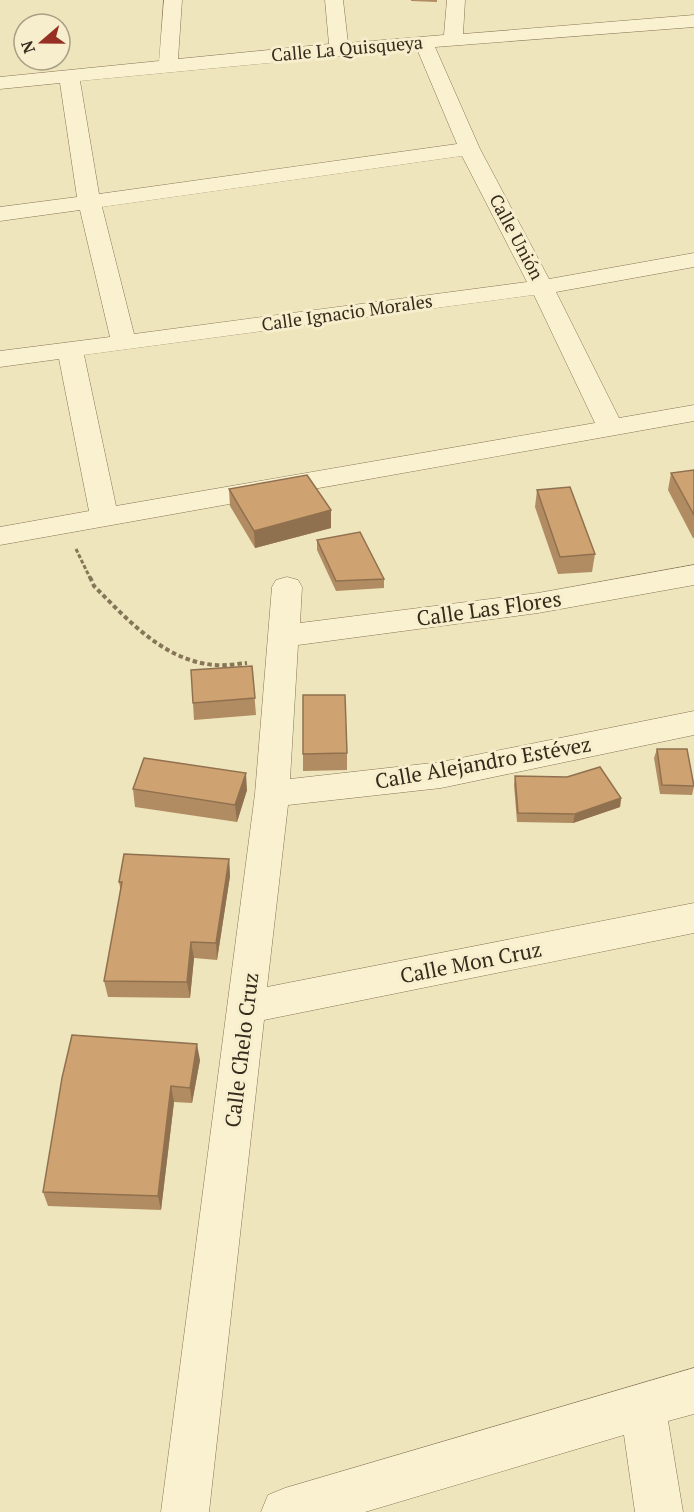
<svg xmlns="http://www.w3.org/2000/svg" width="694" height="1512" viewBox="0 0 694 1512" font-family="'PT Serif',serif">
	<rect width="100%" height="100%" fill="#eee5bc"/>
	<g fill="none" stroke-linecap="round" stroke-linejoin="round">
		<defs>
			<path id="minor" d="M164 0H182L178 59 329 44 325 0H343L348 43 444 35 447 0H465L463 34 694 15V27L435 47 480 149 549 279 694 253V267L556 292 619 418 694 405V421L0 545V527L89 511 59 359 0 367V351L110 337 80 210 0 221V207L77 197 60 83 0 89V77L159 61ZM417 49 457 144 99 194 80 81ZM462 156 527 282 134 334 102 207ZM534 295 595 423 116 506 84 355Z
				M694 565V585L538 613 298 645 290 779 441 762 694 711V735L441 788 288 805 267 987 694 903V933L264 1020 209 1512H161L255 794 272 587 276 580 287 577 298 580 302 587 300 623 538 593Z
				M694 1368V1414L668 1421 683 1512H635L624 1435 365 1512H261L268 1495 285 1488Z"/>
		</defs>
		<!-- minor casing -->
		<use href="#minor" stroke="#867556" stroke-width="1"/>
		<!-- path-far1 -->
		<path stroke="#867556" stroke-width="3" stroke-dasharray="4 2" stroke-linecap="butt" d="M76 549 90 578"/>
		<!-- path -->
		<path stroke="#867556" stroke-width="4" stroke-dasharray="4.5 3" stroke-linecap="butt" d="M90 577 94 586C128 620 164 661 215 665 225 666 237 664 247 663"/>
		<!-- minor -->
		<use href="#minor" fill="#f9f1cf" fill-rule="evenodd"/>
	</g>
	<!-- wall -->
	<path fill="#b18b61" d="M411 0H437V2L411 1Z
		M694 470V538H693L668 490 671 473Z
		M229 489 331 528 255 548 230 506Z
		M537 490 595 554 592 572 558 574 535 507Z
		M317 540 384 579V588L336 591 317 550Z
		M252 666 256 715 194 720 193 703Z
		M657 749 694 786 692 795 660 794 654 758Z
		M347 753V770L303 771V754Z
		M515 776 621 798 620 807 573 823 517 822 514 785Z
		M133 789 247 790 237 822 135 807Z
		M229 859 230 876 217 960 194 958 190 998 108 997 104 981 121 892 119 882Z
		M200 1060 192 1103 174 1102 161 1210 48 1206 43 1192Z"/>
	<!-- shaded-wall -->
	<path fill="#90714f" d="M331 510V528L255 548 254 531Z
		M246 773 247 790 237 822 235 805Z
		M621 798 620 807 573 823 575 814Z
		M229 859 230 876 217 960 216 943Z
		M191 942 194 958 190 998 187 982Z
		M197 1044 200 1060 192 1103 190 1088Z
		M171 1086 174 1102 161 1210 158 1196Z"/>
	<!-- building -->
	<path fill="#cea271" stroke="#90714f" stroke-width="1.5" d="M694 470V515L671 473Z
		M307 475 331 510 254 531 229 489Z
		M570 487 595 554 560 557 537 490Z
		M360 532 384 579 336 581 317 540Z
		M252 666 255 698 193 703 191 670Z
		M303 695H345L347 753 303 754Z
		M657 749H687L694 786 662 785Z
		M144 758 246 773 235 805 133 789Z
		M600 767 621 798 575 814 518 813 515 776 567 777Z
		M124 854 229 859 216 943 191 942 187 982 104 981 122 882H119Z
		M72 1035 197 1044 190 1088 171 1086 158 1196 43 1192 62 1078Z"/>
	<g text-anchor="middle" stroke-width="6" stroke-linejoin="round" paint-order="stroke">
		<!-- far-street labels -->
		<g font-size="18" fill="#352a1b" stroke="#f6eecc">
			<text transform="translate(347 49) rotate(-5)" y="6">Calle La Quisqueya</text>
			<text transform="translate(516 237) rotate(62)" y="6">Calle Unión</text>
			<text transform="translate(347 313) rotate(-8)" y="6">Calle Ignacio Morales</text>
		</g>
		<!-- street labels -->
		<g font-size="21" fill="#352a1b" stroke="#f6eecc">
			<text transform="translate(489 609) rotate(-8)" y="7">Calle Las Flores</text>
			<text transform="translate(483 763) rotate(-10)" y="7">Calle Alejandro Estévez</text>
			<text transform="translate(471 963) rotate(-11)" y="7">Calle Mon Cruz</text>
			<text transform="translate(242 1050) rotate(-83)" y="7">Calle Chelo Cruz</text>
		</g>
	</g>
	<!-- north arrow -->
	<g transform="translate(42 42) rotate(250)"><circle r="28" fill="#f6eecc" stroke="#a9a085" stroke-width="1.5"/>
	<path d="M0-4.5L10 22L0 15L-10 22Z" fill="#963024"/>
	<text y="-9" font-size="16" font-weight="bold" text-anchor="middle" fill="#352a1b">N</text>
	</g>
</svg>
